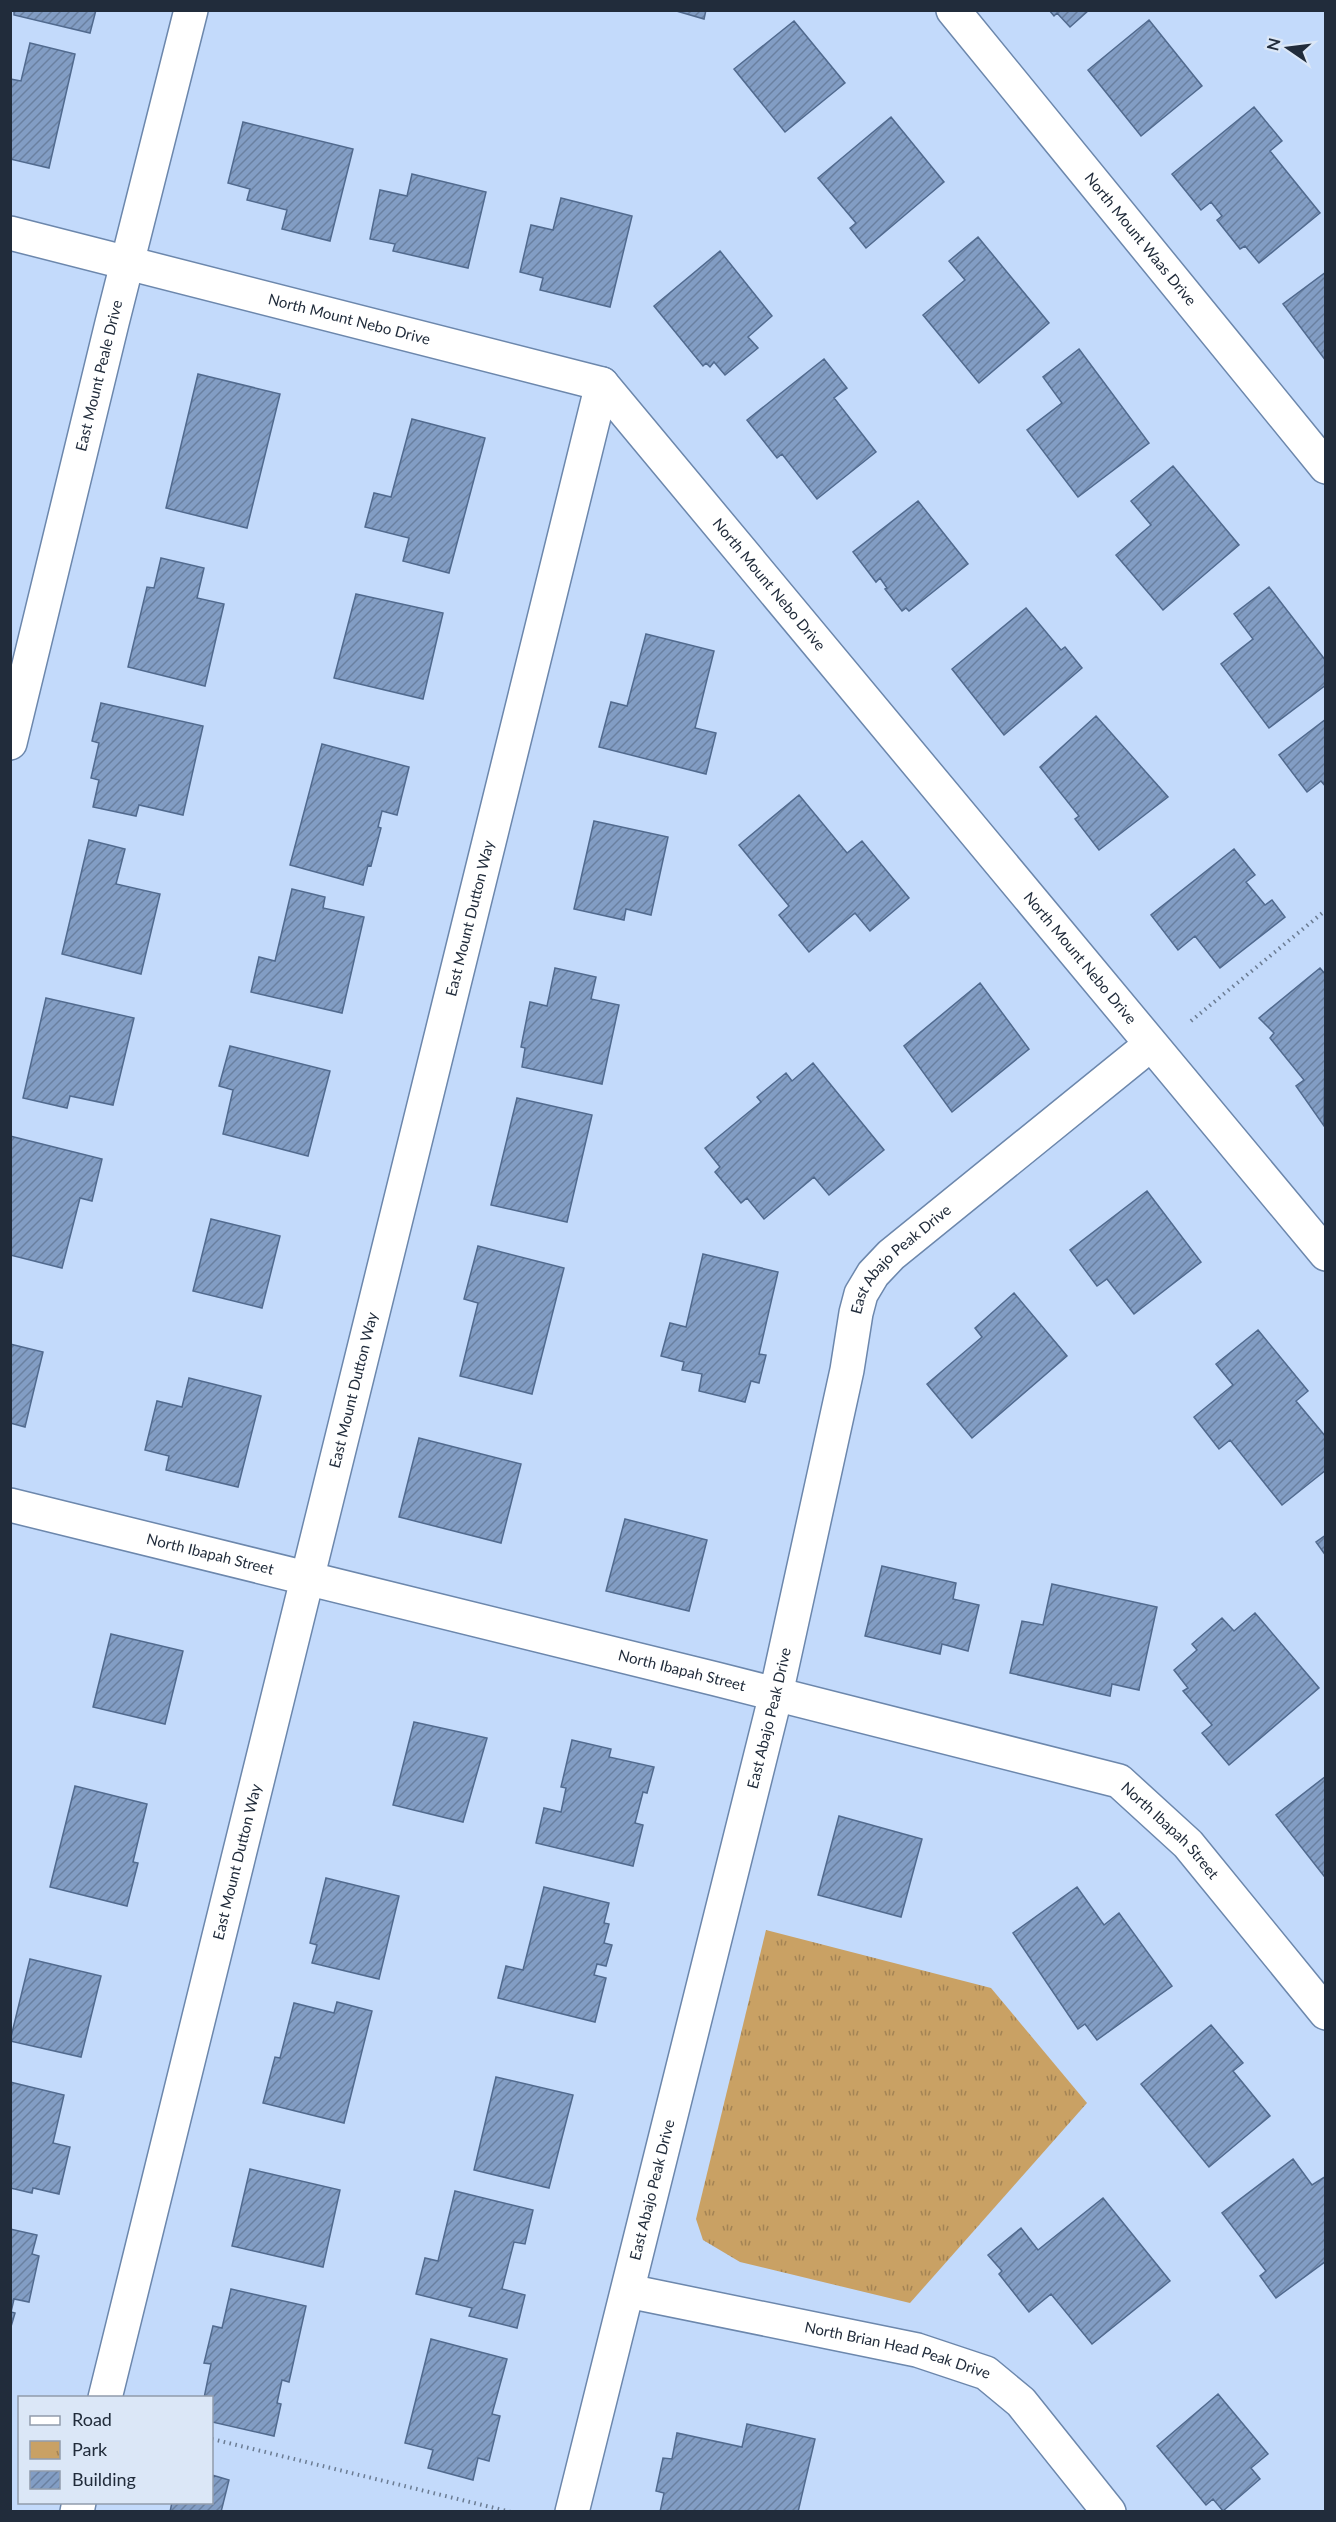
<svg xmlns="http://www.w3.org/2000/svg" width="1336" height="2522" viewBox="0 0 1336 2522" font-family="Lato,sans-serif">
	<defs>
		<pattern id="park-tufts" width="24" height="20" patternUnits="userSpaceOnUse" patternTransform="scale(1.5)"><rect width="24" height="20" fill="#c9a164"/><path d="M3 7l-1-3M5 7V3M7 7l1-3M15 17l-1-3M17 17v-4M19 17l1-3" fill="none" stroke="#a38354"/></pattern>
		<pattern id="building-hatch" width="6" height="6" patternUnits="userSpaceOnUse" patternTransform="scale(1.5)"><rect width="6" height="6" fill="#829dc4"/><path d="M-1 1l2-2M0 6l6-6M5 7l2-2" fill="none" stroke="#6a80a0"/></pattern>
	</defs>
	<rect width="100%" height="100%" fill="#c3dafb"/>
	<!-- park -->
	<path fill="url(#park-tufts)" d="M766 1930 991 1988 1087 2103 910 2303 740 2262 703 2240 696 2219Z"/>
	<!-- building -->
	<path fill="url(#building-hatch)" stroke="#516a8e" stroke-width="1.5" d="M14 10H96L90 33 14 15Z
		M673 10H706L704 19Z
		M1049 10H1089L1070 27 1057 13 1054 16Z
		M1149 20 1202 86 1141 136 1088 70Z
		M794 21 845 83 785 132 734 69Z
		M30 43 75 54 49 168 10 159V79L21 81Z
		M1254 107 1282 141 1270 151 1320 213 1259 263 1245 246 1240 249 1217 220 1222 216 1211 202 1201 210 1172 174Z
		M891 117 944 182 866 248 850 228 856 223 818 178Z
		M243 122 353 149 330 241 282 229 287 210 247 200 250 189 228 183Z
		M412 174 486 192 468 268 393 251 395 244 370 239 380 190 407 196Z
		M561 198 632 216 610 307 540 290 543 278 520 272 531 225 553 230Z
		M978 237 1049 323 979 383 923 315 965 280 949 261Z
		M720 251 772 316 748 337 758 348 725 375 714 362 710 367 706 363 703 366 654 306Z
		M1326 272V361L1283 304Z
		M1079 349 1149 443 1078 497 1027 430 1062 403 1043 377Z
		M824 359 847 388 834 398 876 452 817 499 782 454 777 458 747 420Z
		M198 374 280 394 247 528 166 508Z
		M412 419 485 438 449 573 403 561 409 538 365 527 374 493 391 497Z
		M1173 466 1239 545 1163 610 1116 555 1151 525 1131 501Z
		M918 501 968 564 909 611 906 608 902 611 885 589 887 588 880 578 876 582 853 552Z
		M161 558 204 568 197 598 224 604 205 686 128 667 147 587 154 588Z
		M1269 587 1326 661V685L1269 728 1221 664 1253 639 1234 614Z
		M356 594 443 613 423 699 334 678Z
		M1026 608 1061 650 1065 647 1082 668 1004 735 952 669Z
		M646 634 714 651 695 728 716 733 706 774 599 747 611 702 627 706Z
		M101 703 203 726 183 815 139 805 136 816 93 807 99 780 91 778 99 743 92 741Z
		M1096 716 1168 797 1099 850 1075 819 1079 816 1040 767Z
		M1326 719V787L1321 781 1307 792 1279 755Z
		M322 744 409 767 397 815 382 811 378 827 381 828 371 866 368 865 363 885 290 865Z
		M799 795 847 853 862 841 909 898 870 931 855 913 809 952 779 915 789 906 739 845Z
		M594 821 668 837 651 915 626 909 624 920 574 909Z
		M89 840 125 849 116 884 160 894 141 974 62 954Z
		M1234 849 1255 875 1246 882 1265 905 1272 900 1285 917 1220 968 1195 936 1178 950 1151 915Z
		M292 889 325 897 323 908 364 917 342 1013 251 992 259 957 275 961Z
		M555 968 596 977 591 999 619 1005 602 1084 522 1067 525 1048 521 1047 530 1002 547 1006Z
		M1320 968 1326 975 1324 1126 1296 1086 1304 1080 1270 1038 1274 1033 1259 1018Z
		M980 983 1029 1049 952 1112 904 1046Z
		M46 998 134 1018 113 1105 70 1096 67 1108 23 1098Z
		M230 1046 330 1071 308 1156 223 1134 233 1090 219 1086Z
		M813 1063 884 1150 829 1195 814 1177 764 1219 747 1198 741 1203 715 1172 720 1167 705 1148 761 1102 757 1097 786 1073 792 1081Z
		M517 1098 592 1115 567 1222 491 1205Z
		M10 1136 102 1159 92 1201 80 1198 62 1268 10 1255Z
		M1147 1191 1201 1262 1134 1314 1107 1279 1097 1286 1070 1250Z
		M211 1219 280 1236 262 1308 193 1291Z
		M478 1246 564 1268 532 1394 460 1376 478 1303 464 1299Z
		M703 1254 778 1272 759 1354 766 1355 759 1383 751 1381 745 1402 699 1391 702 1374 682 1370 684 1362 661 1356 670 1323 686 1327Z
		M1014 1293 1067 1356 972 1438 927 1384 982 1337 975 1328Z
		M1258 1330 1308 1391 1296 1401 1326 1437V1470L1282 1505 1230 1440 1219 1449 1194 1417 1233 1385 1216 1364Z
		M10 1344 43 1352 25 1427 10 1423Z
		M189 1378 261 1396 238 1487 166 1470 169 1456 145 1450 157 1401 182 1407Z
		M419 1438 521 1464 501 1543 399 1517Z
		M625 1519 707 1540 689 1611 606 1591Z
		M1326 1535V1556L1316 1542Z
		M882 1566 956 1583 953 1599 979 1605 968 1651 942 1644 940 1654 865 1636Z
		M1052 1584 1157 1607 1139 1690 1112 1684 1110 1696 1010 1673 1022 1621 1043 1625Z
		M1255 1613 1319 1688 1229 1765 1202 1733 1212 1725 1183 1691 1188 1688 1174 1670 1197 1650 1192 1644 1222 1618 1234 1631Z
		M111 1634 183 1651 165 1724 93 1707Z
		M414 1722 487 1738 463 1822 393 1805Z
		M572 1740 611 1749 609 1757 654 1767 647 1793 643 1792 635 1823 643 1825 633 1866 536 1843 544 1808 561 1812 566 1788 561 1787Z
		M1326 1776V1875L1324 1876 1276 1815Z
		M75 1786 147 1804 133 1862 138 1863 127 1906 50 1887Z
		M839 1816 922 1839 901 1917 818 1895Z
		M326 1878 399 1896 379 1979 312 1963 317 1945 310 1943Z
		M544 1887 609 1903 604 1923 609 1924 604 1943 612 1945 606 1966 597 1964 594 1975 606 1978 595 2022 498 1998 506 1966 523 1970Z
		M1077 1887 1104 1925 1119 1913 1172 1986 1097 2040 1085 2024 1078 2029 1013 1933Z
		M30 1959 101 1976 81 2057 10 2041Z
		M337 2002 372 2011 344 2123 263 2103 275 2057 280 2058 294 2003 334 2013Z
		M1211 2025 1243 2063 1233 2071 1270 2116 1209 2167 1141 2084Z
		M496 2077 573 2095 549 2188 474 2170Z
		M10 2082 64 2095 53 2143 70 2147 59 2194 33 2188 32 2193 10 2188Z
		M1293 2159 1312 2185 1326 2176V2261L1276 2298 1260 2276 1266 2271 1222 2213Z
		M250 2169 340 2190 323 2267 232 2246Z
		M455 2191 533 2210 525 2244 514 2242 502 2289 525 2295 517 2328 469 2316 472 2308 416 2294 425 2258 438 2261Z
		M1103 2198 1170 2281 1092 2344 1051 2294 1029 2312 999 2274 1002 2271 988 2255 1021 2228 1038 2250Z
		M10 2229 37 2235 32 2254 39 2256 29 2302 14 2299 11 2312 15 2313 10 2330Z
		M231 2289 306 2306 289 2382 282 2380 277 2403 281 2404 274 2436 212 2422V2398H204L211 2364 204 2363 213 2326 222 2328Z
		M431 2339 507 2359 492 2414 500 2416 489 2461 478 2458 473 2480 428 2468 433 2450 405 2443Z
		M1218 2394 1268 2454 1251 2468 1260 2479 1223 2511 1213 2499 1206 2505 1157 2446Z
		M747 2424 815 2439 798 2512H660L664 2493 656 2491 663 2458 672 2459 677 2433 742 2447Z
		M212 2475 229 2480 221 2512H170L172 2502H212Z"/>
	<g fill="none" stroke-linecap="round" stroke-linejoin="round">
		<defs>
			<g id="minor">
				<path id="s1" d="M953 10 1326 467"/>
				<path id="s2" d="M10 233 602 384 1326 1254"/>
				<path id="s3" d="M10 743 112 323 191 10"/>
				<path id="s4" d="M10 1505 716 1679 1119 1781 1188 1844 1326 2013"/>
				<path id="s5" d="M628 2291 917 2350 986 2373 1021 2402 1109 2512"/>
				<path id="s6" d="M105 2398 602 384"/>
				<path d="M77 2512 79 2502"/>
				<path id="s7" d="M572 2512 776 1694 847 1370 856 1313 861 1294 873 1274 891 1255 1150 1045"/>
			</g>
		</defs>
		<!-- minor casing -->
		<use href="#minor" stroke="#6c87ac" stroke-width="36"/>
		<!-- path -->
		<path stroke="#6b7c93" stroke-width="4" stroke-dasharray="1.5 4.5" stroke-linecap="butt" d="M1191 1021 1326 910
			M212 2439 511 2512"/>
		<!-- minor -->
		<use href="#minor" stroke="#fff" stroke-width="33"/>
	</g>
	<g text-anchor="middle" stroke-width="5" stroke-linejoin="round" paint-order="stroke">
		<!-- street labels -->
		<g font-size="15" fill="#212c3b" stroke="#dbe7f7">
			<text dy="5" stroke="none"><textPath href="#s1" startOffset="296">North Mount Waas Drive</textPath></text>
			<text dy="5" stroke="none"><textPath href="#s2" startOffset="350">North Mount Nebo Drive</textPath></text>
			<text dy="5" stroke="none"><textPath href="#s3" startOffset="378">East Mount Peale Drive</textPath></text>
			<text dy="5" stroke="none"><textPath href="#s2" startOffset="872">North Mount Nebo Drive</textPath></text>
			<text dy="5" stroke="none"><textPath href="#s6" startOffset="1524">East Mount Dutton Way</textPath></text>
			<text dy="5" stroke="none"><textPath href="#s2" startOffset="1358">North Mount Nebo Drive</textPath></text>
			<text dy="5" stroke="none"><textPath href="#s7" startOffset="1304">East Abajo Peak Drive</textPath></text>
			<text dy="5" stroke="none"><textPath href="#s6" startOffset="1038">East Mount Dutton Way</textPath></text>
			<text dy="5" stroke="none"><textPath href="#s4" startOffset="206">North Ibapah Street</textPath></text>
			<text dy="5" stroke="none"><textPath href="#s4" startOffset="692">North Ibapah Street</textPath></text>
			<text dy="5" stroke="none"><textPath href="#s7" startOffset="818">East Abajo Peak Drive</textPath></text>
			<text dy="5" stroke="none"><textPath href="#s4" startOffset="1214">North Ibapah Street</textPath></text>
			<text dy="5" stroke="none"><textPath href="#s6" startOffset="552">East Mount Dutton Way</textPath></text>
			<text dy="5" stroke="none"><textPath href="#s7" startOffset="332">East Abajo Peak Drive</textPath></text>
			<text dy="5" stroke="none"><textPath href="#s5" startOffset="276">North Brian Head Peak Drive</textPath></text>
		</g>
	</g>
	<!-- border -->
	<rect width="1336" height="2522" fill="none" stroke="#212c3b" stroke-width="24"/>
	<!-- legend -->
	<rect x="18" y="2396" width="195" height="108" fill="#dbe7f7" stroke="#919cac" stroke-width="1.5"/>
	<rect x="30" y="2416" width="30" height="9" fill="#ffffff" stroke="#919cac" stroke-width="1.5"/>
	<text x="72" y="2426" font-size="18" fill="#212c3b">Road</text>
	<rect x="30" y="2441" width="30" height="18" fill="url(#park-tufts)" stroke="#919cac" stroke-width="1.5"/>
	<text x="72" y="2456" font-size="18" fill="#212c3b">Park</text>
	<rect x="30" y="2471" width="30" height="18" fill="url(#building-hatch)" stroke="#919cac" stroke-width="1.5"/>
	<text x="72" y="2486" font-size="18" fill="#212c3b">Building</text>
	<!-- north arrow -->
	<g transform="translate(1288 48) rotate(284)" stroke="#dbe7f7" stroke-width="4.5" paint-order="stroke">
	<path d="M0-4.5L10 22L0 15L-10 22Z" fill="#212c3b"/>
	<text y="-9" font-size="16" font-weight="bold" text-anchor="middle" fill="#212c3b">N</text>
	</g>
</svg>
